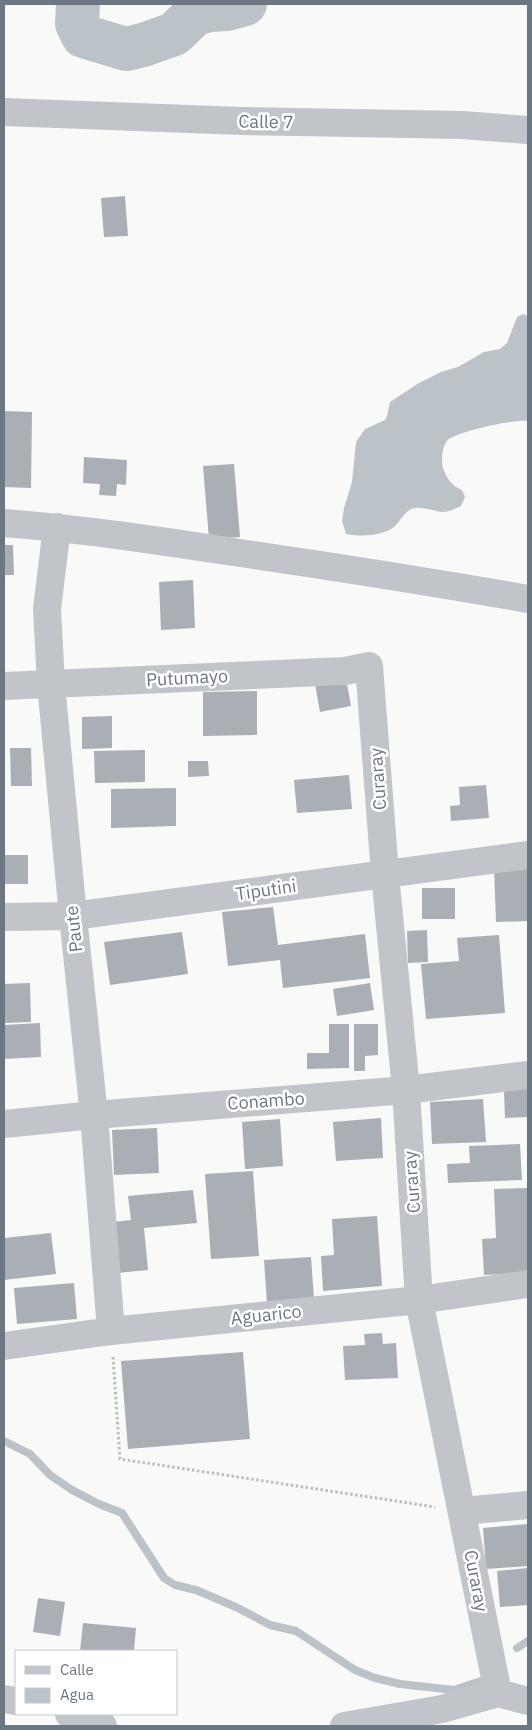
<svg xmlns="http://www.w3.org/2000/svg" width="532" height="1730" viewBox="0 0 532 1730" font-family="'IBM Plex Sans',sans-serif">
	<rect width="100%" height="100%" fill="#f9f9f7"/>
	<!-- water -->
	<path fill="#bbc3c8" d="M523 314 528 316V421C514 419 461 431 449 439 442 444 441 460 443 468 447 479 452 486 462 490L465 497 461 506C455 509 449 512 442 512 432 511 421 505 411 509 404 513 401 520 395 526 384 536 361 537 346 534L342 521 344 508 352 482 356 442 365 429 385 420 387 416 390 402 419 383 441 372 458 367 484 352 500 349 507 343 517 317Z"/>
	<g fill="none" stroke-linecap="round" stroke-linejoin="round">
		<!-- stream -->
		<path stroke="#bbc3c8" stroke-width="8" d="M4 1441 30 1454 50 1475 72 1490 99 1504 122 1513 164 1578 175 1585 196 1590 236 1607 270 1625 296 1631 355 1670 375 1678 400 1684 454 1690 481 1681
			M517 1648 528 1641"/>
		<!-- river -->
		<path stroke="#bbc3c8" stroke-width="44" d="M78 4 77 24 83 36 126 49 143 45 174 34 195 14 209 10 227 9 245 4"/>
	</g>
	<!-- building -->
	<path fill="#a9afb5" d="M125 196 128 236 104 237 101 198Z
		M4 411 32 412 31 488 4 487Z
		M84 457 127 460 126 485 117 484 116 496 99 495 100 484 83 483Z
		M234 464 240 537 209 539 203 466Z
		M4 545H13L14 575H4Z
		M193 580 195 628 161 630 159 582Z
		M345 673 351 706 320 712 314 678Z
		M257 691V735L203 736V692Z
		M112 716V748L82 749V717Z
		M10 748H31L32 786H11Z
		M145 750V782L95 783 94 751Z
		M188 761H208L209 776 188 777Z
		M349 775 352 809 297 813 294 780Z
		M486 785 489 818 451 821 450 806 460 805 459 787Z
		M176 788V826L111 828V789Z
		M4 855H28V884H4Z
		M528 866V921L496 922 494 867Z
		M422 888H455V919H422Z
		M273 907 278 945 365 934 370 978 283 988 280 960 228 966 222 912Z
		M427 930 428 962 408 963 407 931Z
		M182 932 188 974 110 985 104 942Z
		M499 935 505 1013 426 1019 421 964 459 961 457 938Z
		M30 983 31 1022 4 1023V984Z
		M370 983 374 1010 337 1016 333 989Z
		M40 1023 41 1057 4 1059V1025Z
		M329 1024H349V1068L307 1069V1053H329Z
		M354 1024H378V1055L365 1056V1071H354Z
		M528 1088V1117L505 1118 504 1090Z
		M483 1099 486 1142 432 1144 430 1102Z
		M381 1118 383 1158 336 1161 333 1122Z
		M280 1119 283 1166 245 1169 242 1122Z
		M157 1128 159 1173 114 1175 112 1130Z
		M520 1144 522 1180 448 1183 447 1164 470 1163 469 1146Z
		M253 1171 259 1256 211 1259 205 1174Z
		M528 1188V1273L484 1275 482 1239 496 1238 494 1189Z
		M193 1190 197 1223 144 1228 148 1270 117 1273 112 1222 131 1220 128 1196Z
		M377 1216 382 1286 323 1291 321 1256 334 1255 332 1219Z
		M51 1233 56 1274 4 1280V1238Z
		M311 1257 314 1299 267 1303 264 1260Z
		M74 1283 77 1319 17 1324 14 1288Z
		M382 1333 383 1344 396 1343 398 1378 345 1380 343 1346 365 1345 364 1334Z
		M243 1352 250 1439 128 1449 121 1361Z
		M528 1524V1566L486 1569 483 1528Z
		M528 1568V1605L500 1607 497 1571Z
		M38 1598 65 1602 60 1636 33 1632Z
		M83 1623 136 1628 134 1651H80Z"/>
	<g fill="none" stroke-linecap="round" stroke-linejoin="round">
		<!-- path -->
		<path stroke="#bbbdc0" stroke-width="3" stroke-dasharray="2.5 2.5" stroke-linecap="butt" d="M113 1357 120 1459 435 1507"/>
		<!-- minor -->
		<path stroke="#c1c4c8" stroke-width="28" d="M4 112 242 121 462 125 528 130
			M4 523C83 529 162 541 240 553 337 567 432 582 528 599
			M57 527 47 609 51 684 73 916 94 1115 111 1331
			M4 686 345 671 369 666 385 874 406 1090 419 1300 498 1693
			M4 917 73 916 528 855
			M4 1124 94 1115 406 1090 528 1075
			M4 1346 111 1331 419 1300 528 1284
			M463 1511 528 1505
			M498 1693 528 1701
			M4 1699 16 1701
			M69 1714 103 1726
			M344 1726 442 1709 498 1693"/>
	</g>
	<g text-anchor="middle" stroke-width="5" stroke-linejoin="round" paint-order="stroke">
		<!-- street labels -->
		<g font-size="18" fill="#6c7784" stroke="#fff">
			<text transform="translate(266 122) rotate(1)" y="6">Calle 7</text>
			<text transform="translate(187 678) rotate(-3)" y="6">Putumayo</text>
			<text transform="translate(378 779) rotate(-94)" y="6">Curaray</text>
			<text transform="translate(266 890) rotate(-8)" y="6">Tiputini</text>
			<text transform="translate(74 929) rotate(-96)" y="6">Paute</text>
			<text transform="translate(266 1101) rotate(-4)" y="6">Conambo</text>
			<text transform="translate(412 1182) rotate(-94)" y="6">Curaray</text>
			<text transform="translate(266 1315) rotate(-6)" y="6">Aguarico</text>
			<text transform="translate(476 1581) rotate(79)" y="6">Curaray</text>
		</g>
	</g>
	<!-- border -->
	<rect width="532" height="1730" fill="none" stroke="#6c7784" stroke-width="10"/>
	<!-- legend -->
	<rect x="15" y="1650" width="162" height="65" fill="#ffffff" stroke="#c4c9ce"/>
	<rect x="25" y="1666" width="25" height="8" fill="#c1c4c8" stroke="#c4c9ce"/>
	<text x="60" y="1675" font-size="15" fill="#6c7784">Calle</text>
	<rect x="25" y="1688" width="25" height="15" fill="#bbc3c8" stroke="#c4c9ce"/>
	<text x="60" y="1700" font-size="15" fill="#6c7784">Agua</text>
</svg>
